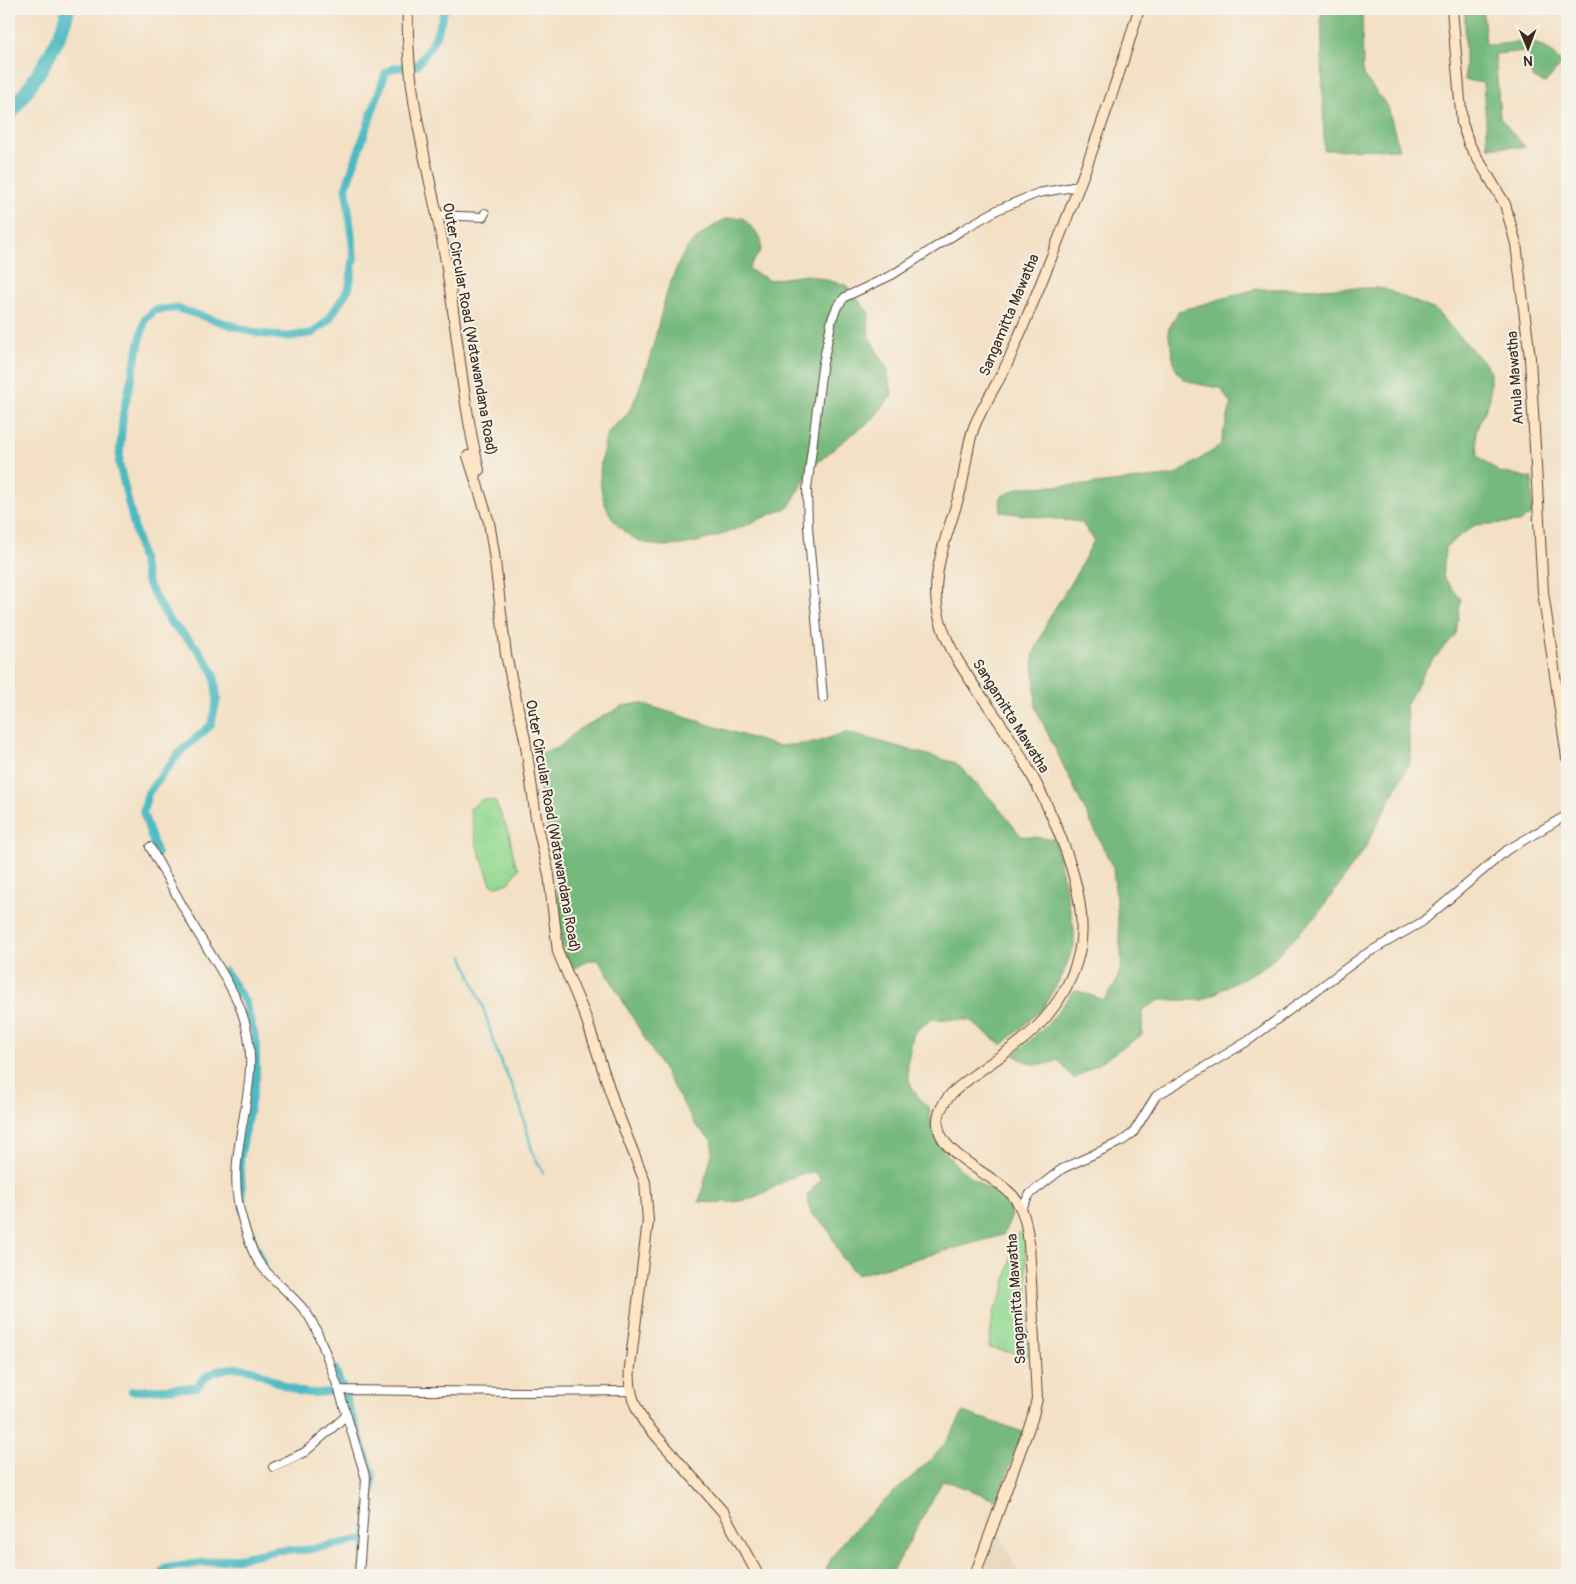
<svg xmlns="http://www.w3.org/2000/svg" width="1576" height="1584" viewBox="0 0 1576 1584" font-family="Pangolin,sans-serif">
	<rect width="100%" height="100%" fill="#f7f3e8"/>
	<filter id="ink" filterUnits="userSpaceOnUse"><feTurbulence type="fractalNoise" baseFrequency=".02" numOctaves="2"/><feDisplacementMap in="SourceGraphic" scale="10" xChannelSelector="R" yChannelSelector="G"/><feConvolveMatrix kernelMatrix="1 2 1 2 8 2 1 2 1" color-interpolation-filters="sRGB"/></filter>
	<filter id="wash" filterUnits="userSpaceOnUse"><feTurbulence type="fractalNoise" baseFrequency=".0096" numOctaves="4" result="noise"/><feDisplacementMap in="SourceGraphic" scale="20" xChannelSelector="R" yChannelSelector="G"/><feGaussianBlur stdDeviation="1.12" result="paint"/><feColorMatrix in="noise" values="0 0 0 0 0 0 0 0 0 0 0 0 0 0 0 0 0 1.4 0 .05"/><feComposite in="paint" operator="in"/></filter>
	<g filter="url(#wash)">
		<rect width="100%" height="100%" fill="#f3e0c5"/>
		<!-- built -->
		<path fill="#e3d2b4" d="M998 1534 1020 1575H980Z"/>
		<!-- green -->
		<path fill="#93d992" stroke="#678258" d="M483 799 495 801 509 833 515 862 519 868 509 883 496 886 491 884 476 842 470 809Z
			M1023 1232 1025 1233 1030 1356 989 1348 993 1312 1003 1294 1014 1241 1018 1233Z"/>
		<!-- forest -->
		<path fill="#76b97c" stroke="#58724d" d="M1321 9H1362L1363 75 1388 107 1399 149 1324 150Z
			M1465 9H1486L1483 10 1486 45C1521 44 1539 33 1562 64L1545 83 1532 77 1526 51 1495 54 1500 118 1525 147H1488L1483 83 1465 80Z
			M743 218 761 238V250L748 269 769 280 807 275 846 285 869 313 868 335 887 369 892 395 871 421 842 442 811 468 789 507C739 526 653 577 613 519 596 495 598 463 607 436 610 426 624 420 629 411 636 399 641 384 645 372 661 328 661 289 688 247 693 241 716 223 724 220 729 217 737 218 743 218Z
			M1382 288 1435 310 1490 369V399L1476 431 1478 456 1499 472 1532 478V514L1519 522 1475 525 1445 547 1443 577 1461 599 1456 634 1427 667 1406 705 1411 759 1365 848 1319 913 1267 965 1203 1000H1160L1142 1010V1035L1074 1079 1058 1060C1041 1068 1029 1065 1014 1055L1048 1024 1075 990 1104 1000 1115 985 1122 964 1113 868 1036 709 1033 655 1048 620 1079 569 1094 540 1081 522 1001 512 1000 497 1022 487 1085 485 1175 475 1220 446 1231 405 1221 388C1170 381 1177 376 1168 330L1179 311 1256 289Z
			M640 703 777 746 814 743 846 732 956 763 995 803 1021 836 1055 839 1074 929V946L1062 976 1042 1009 1002 1045 969 1020 932 1019 914 1033C906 1067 901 1082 929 1108 934 1149 952 1164 984 1186 998 1197 1006 1197 1012 1215L1003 1235 857 1275 842 1258 827 1227 811 1214 807 1196 820 1180 817 1173C795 1170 776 1188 757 1196 738 1204 718 1203 699 1202L712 1154 713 1142 696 1126 599 960H588L572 970 563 953 556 876 534 755 558 748 579 729 623 706Z
			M963 1412 1023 1432 997 1500 943 1480 891 1575H824C836 1534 906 1486 936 1454 948 1442 955 1427 963 1412Z"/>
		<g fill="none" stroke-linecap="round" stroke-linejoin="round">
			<!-- stream -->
			<path stroke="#4bbac2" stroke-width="2.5" d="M463 956 483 1007 496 1050 520 1105 533 1154 543 1172"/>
			<!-- canal -->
			<path stroke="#4bbac2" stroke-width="8" d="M157 854 143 812 148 793 179 753 211 725 217 699 214 673 197 648 170 622 148 584 119 463 123 414 145 319 155 310 176 308 256 333 286 337 313 333 329 319 349 288 354 257 346 187 386 72 394 68 416 66C432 49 438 31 445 9
				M225 971 245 1002 256 1041V1077L240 1158 243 1211
				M246 1222 263 1265
				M335 1369 373 1475 363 1575
				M132 1391 197 1387C203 1377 210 1373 221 1370 256 1361 268 1382 298 1391 307 1394 337 1394 342 1386
				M163 1575V1571L166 1568 244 1557 278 1550H305L366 1539"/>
			<!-- river -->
			<path stroke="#4bbac2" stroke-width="14" d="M9 116C30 85 61 46 68 9"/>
		</g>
	</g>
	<g filter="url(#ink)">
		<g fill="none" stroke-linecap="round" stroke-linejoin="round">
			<defs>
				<path id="minor" d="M437 215 483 217 485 213
					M823 698 808 527 807 489 822 368 832 319 837 307 845 297 892 275 962 230 997 210 1038 193 1079 186
					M150 847C165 874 180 902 196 930 223 976 253 1010 250 1068 248 1118 226 1168 242 1218 246 1232 251 1252 260 1264 274 1283 300 1300 311 1320 323 1341 330 1367 339 1390L527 1392 630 1391
					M1021 1209 1030 1194 1062 1169 1122 1141 1133 1133 1156 1096 1248 1041 1364 955 1422 922 1507 850 1567 815
					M339 1390 366 1479 359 1575
					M273 1467 305 1452 347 1415"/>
				<path id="secondary" d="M408 9C405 97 430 171 445 256 457 328 462 400 479 470L468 456 489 522 494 553 506 655 525 739 536 818 549 875 558 952 586 1018 615 1106 645 1182 648 1221 630 1367C628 1388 633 1404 644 1422L723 1512 758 1575
					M1452 9 1462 123 1469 144 1505 204 1516 244 1530 358 1543 592 1567 758
					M975 1575 1032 1419 1037 1399 1029 1243C1027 1227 1024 1209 1013 1196 988 1168 905 1144 952 1093 982 1065 1020 1048 1046 1017 1065 994 1078 970 1081 940 1088 872 1031 766 992 711 968 677 936 637 936 592 936 558 951 525 960 492 966 470 966 448 974 427 984 402 1000 381 1010 357 1059 243 1104 127 1139 9"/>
			</defs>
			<!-- minor casing -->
			<use href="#minor" stroke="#574537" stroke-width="10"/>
			<!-- secondary casing -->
			<use href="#secondary" stroke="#574537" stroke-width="12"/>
			<!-- minor -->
			<use href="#minor" stroke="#fff" stroke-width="8"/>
			<!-- secondary -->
			<use href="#secondary" stroke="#fde5c5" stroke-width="10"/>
		</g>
	</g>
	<g text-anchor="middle" stroke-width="4" stroke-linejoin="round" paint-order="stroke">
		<!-- street labels -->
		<g font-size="15" fill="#3b2a1e" stroke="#f7f3e8">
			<text transform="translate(1009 315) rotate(-67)" y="5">Sangamitta Mawatha</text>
			<text transform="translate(470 329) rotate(80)" y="5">Outer Circular Road (Watawandana Road)</text>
			<text transform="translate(1515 378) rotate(-94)" y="5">Anula Mawatha</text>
			<text transform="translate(1011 716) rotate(58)" y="5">Sangamitta Mawatha</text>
			<text transform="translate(553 826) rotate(80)" y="5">Outer Circular Road (Watawandana Road)</text>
			<text transform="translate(1016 1299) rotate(-94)" y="5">Sangamitta Mawatha</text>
		</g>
	</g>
	<!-- margin -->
	<rect width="1576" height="1584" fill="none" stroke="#f7f3e8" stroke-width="30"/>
	<!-- north arrow -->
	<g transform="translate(1528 48) rotate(179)" stroke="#f7f3e8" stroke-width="4" paint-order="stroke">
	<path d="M0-4L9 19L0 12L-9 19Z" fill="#3b2a1e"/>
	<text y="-8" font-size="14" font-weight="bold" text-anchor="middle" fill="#3b2a1e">N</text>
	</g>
</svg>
